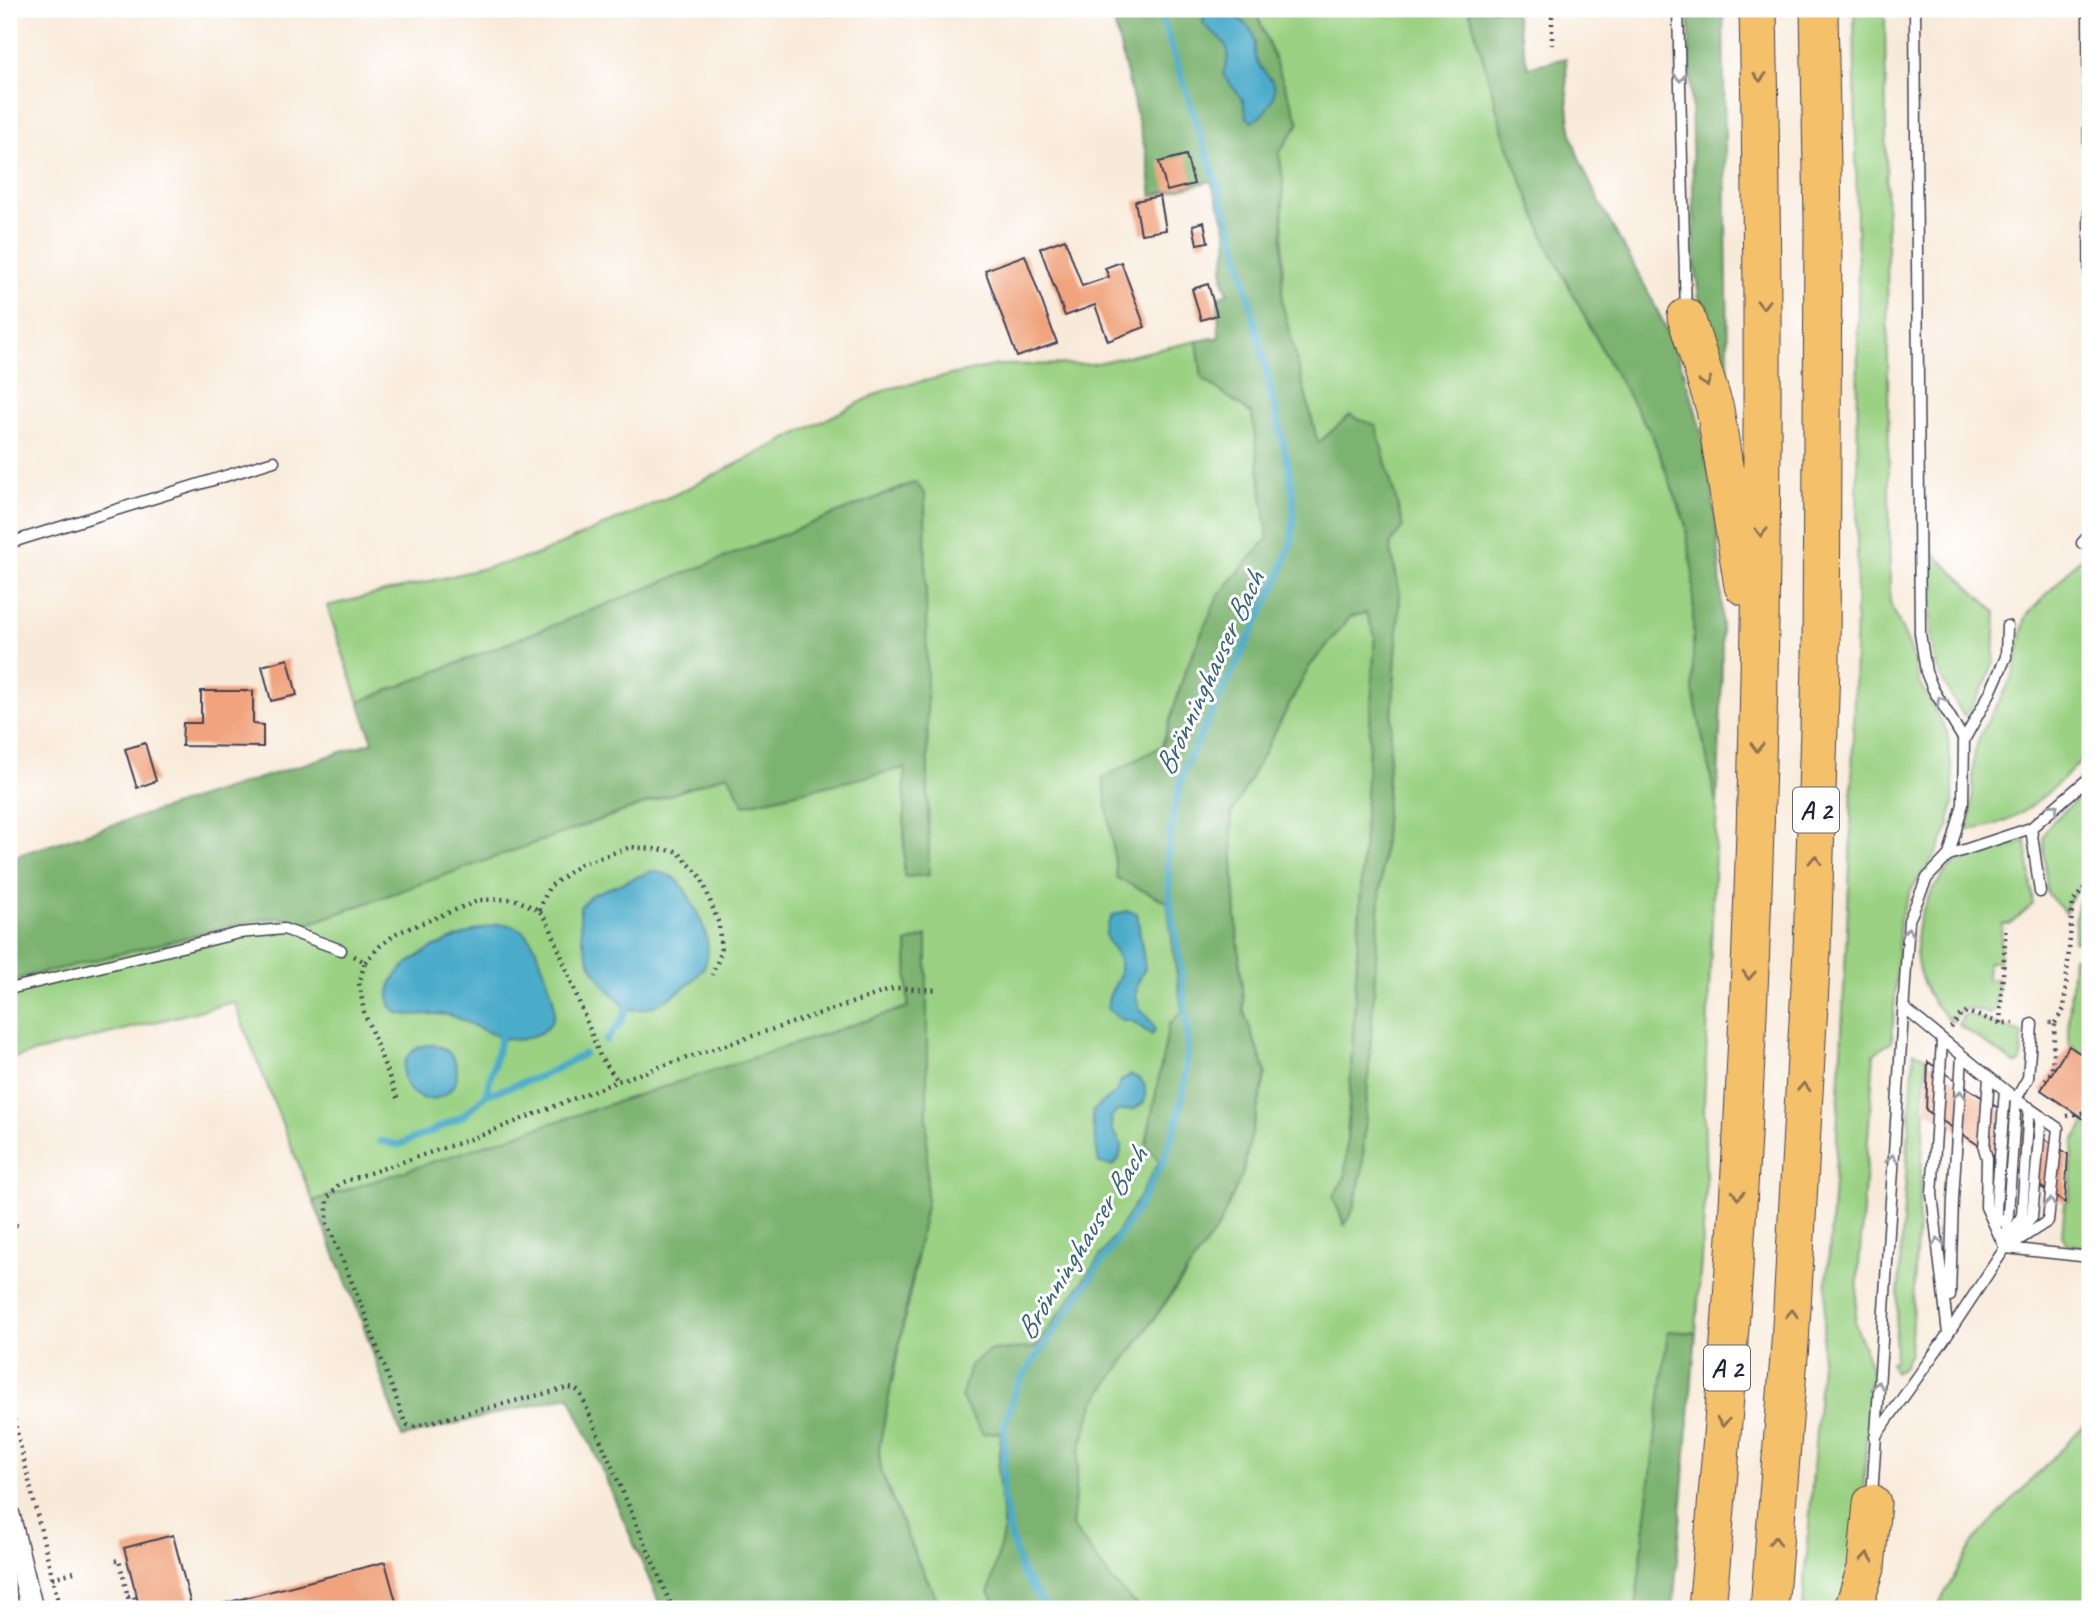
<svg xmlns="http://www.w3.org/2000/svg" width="2099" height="1618" viewBox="0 0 2099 1618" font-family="Caveat,sans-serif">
	<rect width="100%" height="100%" fill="#fff"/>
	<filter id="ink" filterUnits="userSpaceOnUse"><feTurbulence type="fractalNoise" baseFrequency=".0143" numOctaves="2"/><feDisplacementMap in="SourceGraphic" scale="14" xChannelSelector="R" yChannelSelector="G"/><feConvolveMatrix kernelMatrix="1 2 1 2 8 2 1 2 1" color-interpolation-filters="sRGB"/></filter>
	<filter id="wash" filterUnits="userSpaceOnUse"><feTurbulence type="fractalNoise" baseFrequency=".00686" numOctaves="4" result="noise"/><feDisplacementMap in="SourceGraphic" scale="28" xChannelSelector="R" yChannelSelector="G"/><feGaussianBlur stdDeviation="1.57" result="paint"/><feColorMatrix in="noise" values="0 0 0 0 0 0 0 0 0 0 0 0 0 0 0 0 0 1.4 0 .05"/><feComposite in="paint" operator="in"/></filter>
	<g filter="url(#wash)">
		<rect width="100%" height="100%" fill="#f8ead9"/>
		<!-- green -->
		<path fill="#9ad182" stroke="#5e7a5e" stroke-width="2" fill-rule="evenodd" d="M1255 9H1469L1505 138 1547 244 1608 361 1653 437 1685 523 1693 574V691L1717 807 1704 1104 1706 1186 1696 1333 1668 1331 1635 1609H1140L1113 1582 1072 1526 1079 1453 1094 1403 1185 1276 1242 1175 1266 1073 1244 1012 1236 918 1231 815 1309 667 1350 617 1367 613 1375 636 1345 1177 1333 1197 1344 1224 1354 1207 1362 1172 1400 594 1390 545 1318 444 1282 303 1283 180 1279 153 1299 123Z
			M1854 9H1885L1890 602 1911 650 1919 682 1947 732 1953 779V805L1947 831 1936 854 1911 890 1900 919 1892 1041 1874 1054 1855 1323 1871 1368 1861 1528 1843 1609H1803L1836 1156 1850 865 1857 566 1858 290Z
			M1197 341 1202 378 1252 414 1268 538 1218 596 1186 669 1162 746 1167 902 1182 1012 1159 1162 1125 1221 1035 1348 991 1351 1001 1431 998 1474 1004 1530 989 1592 999 1609H942L915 1555 880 1468 879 1448 883 1425 917 1260 907 943 908 1007 313 1201 234 1002 9 1059V981L261 919 280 917 308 924 729 774 744 805 905 767 904 877 928 875 916 482 359 702 327 606 534 556 678 493 887 389 997 365 1092 364ZM500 924C531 924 539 957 548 982L501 1037C484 1030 463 1017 445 1014 419 1010 372 1027 395 978L475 930Z
			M2090 548V753C2055 785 2019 829 1967 829 1976 805 1971 783 1974 758 1978 727 2002 703 2013 674 2020 655 2019 634 2027 615Z
			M1932 552 1996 612 1994 662 1987 680 1970 710 1964 716C1954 700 1943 685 1937 668 1926 632 1932 589 1932 552Z
			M2090 788V875L2068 902 2066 914 2047 893 2043 837 2050 824Z
			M2026 841 2033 904 2010 924H2002L1999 962H1988L1987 979H1998L1996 1009 1990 1014C1971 1009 1964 1002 1952 1022 1912 988 1905 934 1933 890 1938 883 1943 874 1949 868 1969 852 2003 849 2026 841Z
			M2090 886V1052L2082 1053 2069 1044 2068 1032 2073 957H2085L2086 942 2074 941 2077 903Z
			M1969 1015 2022 1033 2021 1062 2016 1064 1959 1025 1963 1016Z
			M1914 1052 1927 1057 1923 1107 1925 1110 1910 1353 1903 1367 1895 1372 1890 1362 1894 1361Z
			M2090 1115V1247L2067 1245 2062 1235 2065 1202 2069 1201 2074 1141Z
			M2090 1419V1609H1936L1975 1539Z"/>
		<!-- forest -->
		<path fill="#7bb370" stroke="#4e6a56" stroke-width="2" d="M1111 9H1255L1299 123 1279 153 1283 180 1282 303 1318 443 1350 415 1376 426 1403 526 1390 545 1400 594 1362 1172 1354 1207 1345 1225 1333 1197 1345 1177 1375 636 1366 613 1350 617 1309 667 1231 815 1236 918 1244 1012 1266 1073 1242 1175 1219 1226 1094 1403 1079 1453 1072 1526 1113 1582 1140 1609H999L989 1592 1004 1530 998 1474 1001 1432 983 1434 961 1398 970 1365 991 1350 1035 1348C1078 1287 1124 1228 1159 1162L1146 1144 1169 1024 1182 1012 1167 902 1117 878 1103 778 1162 746 1186 669 1218 596 1268 538 1252 414 1202 378 1197 341 1219 337 1218 297 1228 293C1215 266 1231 256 1227 234 1224 216 1216 198 1211 181L1152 196 1148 162Z
			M1469 9H1514L1528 67 1566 58C1567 88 1567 118 1575 147 1584 174 1598 199 1611 224 1638 273 1667 323 1685 376 1732 513 1723 664 1717 807L1693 691V574L1685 522 1653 437 1608 361 1547 244 1505 138Z
			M1689 9H1723L1729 417 1700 306 1695 267Z
			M916 482 925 495 929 875 904 877 905 768 744 805 728 774 308 924 280 917 261 919 9 981V858L373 742 359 702Z
			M927 936V1200L879 1448 880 1469 915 1555 942 1609H662L570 1396 402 1437 358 1310 313 1201 908 1007 907 943Z
			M1668 1331 1696 1333 1673 1609H1635Z"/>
		<!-- water -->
		<path fill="#4bacca" stroke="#366782" stroke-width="2" d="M1206 9C1210 9 1218 7 1222 9 1232 12 1252 27 1254 37 1256 44 1254 52 1256 59 1259 69 1267 73 1272 81 1281 94 1265 115 1253 121L1247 118 1243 100 1223 75C1224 68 1229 60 1228 53 1227 39 1210 33 1203 23Z
			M652 871C679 875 682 883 694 906 702 922 712 944 706 962 700 982 648 1018 628 1008 624 1007 619 1000 616 997 590 973 579 942 580 907L591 895Z
			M1126 911 1137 913 1145 968C1135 986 1131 1000 1146 1016 1151 1021 1154 1023 1155 1031L1152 1035 1132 1021 1120 1019 1108 1009C1105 992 1122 983 1120 966 1117 941 1095 945 1113 915Z
			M500 924C510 924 521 928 528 936 536 945 540 959 544 970 553 995 566 1026 532 1036 527 1038 522 1040 516 1040 493 1038 473 1024 452 1016 437 1010 404 1020 394 1010 391 1007 389 1001 389 996 388 957 470 931 500 924Z
			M403 1072a27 27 0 1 1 54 0a27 27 0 1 1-54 0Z
			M1130 1075C1146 1078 1147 1088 1144 1102L1135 1109 1117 1111 1111 1118 1113 1131 1122 1145 1119 1159 1113 1166 1099 1163 1092 1118 1093 1111 1116 1092 1121 1081Z"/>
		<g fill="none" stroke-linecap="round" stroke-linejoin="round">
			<!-- stream -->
			<path stroke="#4bacca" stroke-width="7" d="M606 1040 620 1024 627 1008
				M486 1095 501 1037
				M380 1141 398 1145 430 1132 463 1116 486 1095 544 1075 584 1054
				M1047 1609 1022 1573 1009 1529 1003 1493 1005 1422 1018 1384 1134 1214 1163 1162 1176 1125 1185 1084 1188 1039 1180 961 1170 903 1168 856 1174 811 1184 769 1279 578 1292 541 1294 504 1290 472 1236 242 1159 9"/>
		</g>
		<g id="blocks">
			<!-- building -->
			<path fill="#f0a37c" d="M1186 155 1194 184 1167 191 1159 162Z
				M1160 196 1166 230 1141 234 1135 201Z
				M1204 222 1208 242 1197 244 1193 225Z
				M1065 239 1082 286 1109 277 1105 268 1121 262 1145 327 1108 341 1095 305 1065 316 1040 248Z
				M1025 255 1057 343 1017 357 985 270Z
				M1208 284 1217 315 1201 320 1192 289Z
				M288 659 297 695 271 701 262 666Z
				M201 691H253V724L263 725V747L182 746 183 723H201Z
				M145 743 156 781 137 788 125 749Z
				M2069 1046 2090 1060V1110L2084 1119 2041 1090Z
				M1928 1062 2068 1154 2065 1203 1926 1110Z
				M173 1535 192 1609H140L124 1548Z
				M385 1562 398 1609H206V1608Z"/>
		</g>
	</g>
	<g filter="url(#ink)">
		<use href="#blocks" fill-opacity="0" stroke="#424053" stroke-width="2"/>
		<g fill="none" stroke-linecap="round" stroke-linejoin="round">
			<defs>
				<path id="service" d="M1678 9 1686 314
					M2088 9 2090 363
					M9 543 274 461
					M2082 543 2090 534
					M1964 740 1990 693 2006 657 2007 626
					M2031 828 2040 892
					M1949 855 2031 828 2090 777
					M9 989 239 933 284 929 341 950
					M1904 1008 2016 1099 2058 1128 2048 1221 2008 1247
					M1942 1041 1932 1194 1948 1334
					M1989 1077 1984 1148 1987 1158 1986 1207 2004 1246
					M1999 1222 1996 1209 2005 1090
					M2019 1233 2032 1217 2041 1116
					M2006 1242 2016 1099 2028 1078 2032 1024
					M2006 1248 2090 1257
					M1950 1296 1953 1199 1962 1056
					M1875 1437 1948 1334 2005 1248 2022 1215 2029 1107
					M1872 1497 1909 920 1927 878 1949 855 1963 804 1964 740 1933 689 1926 672 1920 633 1915 9"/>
				<path id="minor" d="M9 1515 32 1609"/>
				<path id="motorway" d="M1686 317 1715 409 1743 586
					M1707 1609C1757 1078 1770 542 1758 9
					M1769 1609 1790 1344 1812 950 1821 665 1823 221 1819 9
					M1853 1609 1866 1568 1872 1503"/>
			</defs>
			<!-- service casing -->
			<use href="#service" stroke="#424053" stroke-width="13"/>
			<!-- minor casing -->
			<use href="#minor" stroke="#424053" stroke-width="24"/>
			<!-- motorway casing -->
			<use href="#motorway" stroke="#424053" stroke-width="39"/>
			<!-- path -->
			<path stroke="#424053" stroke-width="4.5" stroke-dasharray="2 5" stroke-linecap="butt" d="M1552 9V45
				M539 910 549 887 581 864 631 847 677 851 701 877 719 924 721 953 712 975
				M354 956 365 962 359 983 364 1012 398 1100
				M365 962 380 946 397 933 480 900 514 899 539 910 550 927 600 1056 618 1081
				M2000 1023 2006 925
				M2055 1023 2064 1009 2073 902 2090 881
				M1951 1028 1961 1014 1967 1012 2000 1023H2017
				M2045 1080 2052 1071 2055 1023H2046
				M2067 1116 2090 1111
				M9 1223 19 1226
				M9 1399 60 1609
				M115 1561 119 1560 131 1609
				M52 1578 74 1572
				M128 1596 133 1595 137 1609
				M673 1609 581 1395 576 1389 567 1388 415 1426 408 1425 404 1420 363 1309 327 1223V1199L340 1183 482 1135 618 1081 896 988 939 990"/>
			<!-- service -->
			<use href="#service" stroke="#fff" stroke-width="10"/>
			<!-- minor -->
			<use href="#minor" stroke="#fff" stroke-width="21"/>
			<!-- motorway -->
			<use href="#motorway" stroke="#f4c16b" stroke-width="37"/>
		</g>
		<!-- one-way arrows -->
		<defs><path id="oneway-chevron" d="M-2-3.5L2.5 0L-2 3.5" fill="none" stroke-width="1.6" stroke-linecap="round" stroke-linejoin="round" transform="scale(1.75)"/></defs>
		<g stroke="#9c9ca7">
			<use href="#oneway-chevron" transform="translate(1680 77) rotate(89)"/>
			<use href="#oneway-chevron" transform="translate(1941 701) rotate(-121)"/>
			<use href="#oneway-chevron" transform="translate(2054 808) rotate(-41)"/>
			<use href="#oneway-chevron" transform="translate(1908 932) rotate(-86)"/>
			<use href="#oneway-chevron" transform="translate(1960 1095) rotate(-86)"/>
			<use href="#oneway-chevron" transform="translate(1892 1159) rotate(-86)"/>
			<use href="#oneway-chevron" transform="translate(2050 1203) rotate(-84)"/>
			<use href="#oneway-chevron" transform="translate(1938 1242) rotate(-97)"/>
			<use href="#oneway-chevron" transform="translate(1878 1386) rotate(-87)"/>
		</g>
		<g stroke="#8b7253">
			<use href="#oneway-chevron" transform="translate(1760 77) rotate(89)"/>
			<use href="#oneway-chevron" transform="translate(1763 304) rotate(90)"/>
			<use href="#oneway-chevron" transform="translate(1706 382) rotate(72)"/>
			<use href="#oneway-chevron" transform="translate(1761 532) rotate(91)"/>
			<use href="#oneway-chevron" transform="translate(1757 747) rotate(91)"/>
			<use href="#oneway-chevron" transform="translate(1815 860) rotate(-88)"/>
			<use href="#oneway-chevron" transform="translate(1749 975) rotate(93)"/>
			<use href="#oneway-chevron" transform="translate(1804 1087) rotate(-87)"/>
			<use href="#oneway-chevron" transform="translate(1738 1195) rotate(94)"/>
			<use href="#oneway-chevron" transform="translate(1792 1314) rotate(-87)"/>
			<use href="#oneway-chevron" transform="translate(1723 1422) rotate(94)"/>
			<use href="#oneway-chevron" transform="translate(1775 1541) rotate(-86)"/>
			<use href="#oneway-chevron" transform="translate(1867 1557) rotate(-85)"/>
		</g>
	</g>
	<g text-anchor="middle" stroke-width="6" stroke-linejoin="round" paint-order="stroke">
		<!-- shield labels -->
		<g fill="#fff" stroke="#646476" stroke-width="2">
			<rect x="1793" y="787.5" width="46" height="45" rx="5"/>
			<rect x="1704" y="1345.5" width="46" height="45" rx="5"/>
		</g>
		<g font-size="26" font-weight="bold" fill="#22223b">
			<text x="1816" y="819">A 2</text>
			<text x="1727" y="1377">A 2</text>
		</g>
		<!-- water labels -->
		<g font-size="30" font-style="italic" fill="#34607b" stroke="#fff">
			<text transform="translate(1209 673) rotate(-65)" y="10">Brönninghauser Bach</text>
			<text transform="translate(1081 1243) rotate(-58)" y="10">Brönninghauser Bach</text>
		</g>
	</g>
	<!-- margin -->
	<rect width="2099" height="1618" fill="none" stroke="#fff" stroke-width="35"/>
</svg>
